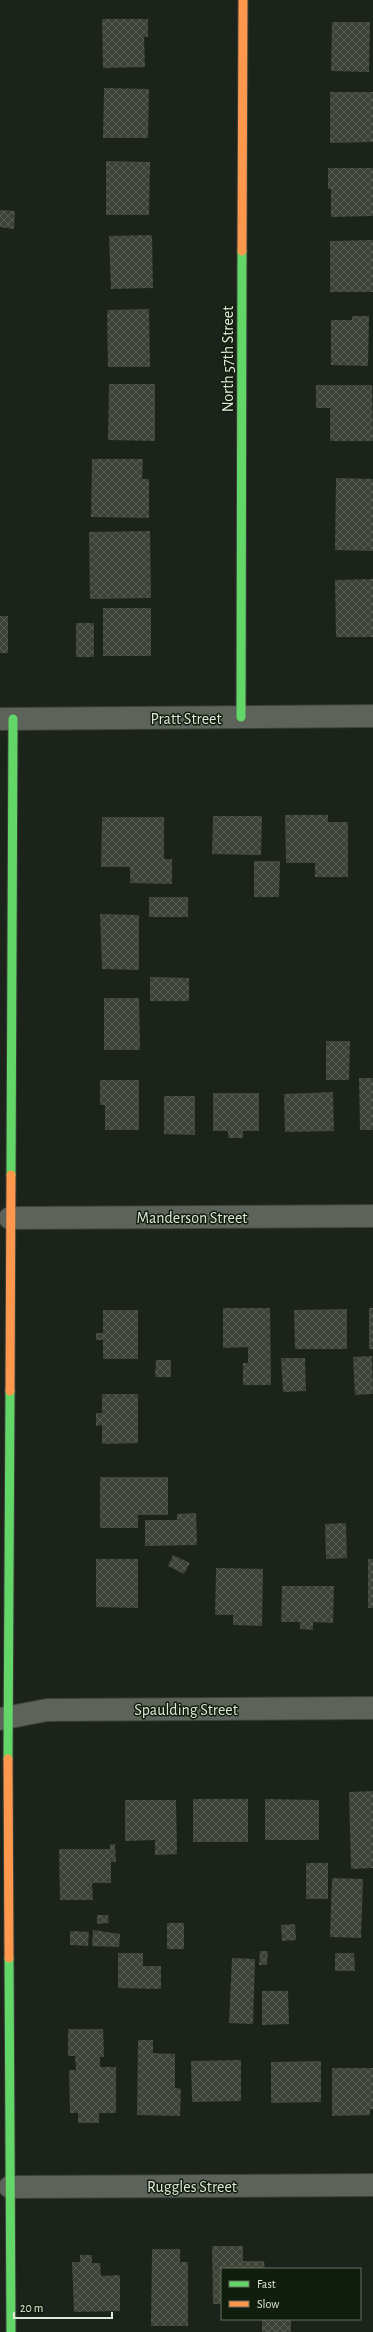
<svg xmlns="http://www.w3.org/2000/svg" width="373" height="2332" viewBox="0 0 373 2332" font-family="'Alegreya Sans',sans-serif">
	<defs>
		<pattern id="building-cross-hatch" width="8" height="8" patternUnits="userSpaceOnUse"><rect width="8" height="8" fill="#3d4239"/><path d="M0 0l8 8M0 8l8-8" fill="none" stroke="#595d55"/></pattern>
	</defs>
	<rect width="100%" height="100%" fill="#1c231a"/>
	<!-- building -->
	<path fill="url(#building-cross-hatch)" d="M102 19H148V37H144L145 67 103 68Z
		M332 22H370L369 72 331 71Z
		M104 88 149 89 148 138H103Z
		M330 92H373V142L330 143Z
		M106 161 150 162 149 215H106Z
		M328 168H373V216L331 217V189H328Z
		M0 210 15 211 14 229 0 227Z
		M152 235 153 288 111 289 109 236Z
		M373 240V292H330V241Z
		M149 309 150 367H108L107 310Z
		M352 316H369L368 366 331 365V320H352Z
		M109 384H155V441L108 440Z
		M316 385H372L373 441H330V408H316Z
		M92 459H143L142 479H149V518L91 517Z
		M336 478 373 479V551L335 550Z
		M150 531 151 598 90 599 89 532Z
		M373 579V637H336L335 580Z
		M103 608H151V656H103Z
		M0 616H8V653H0Z
		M76 623H94V657H76Z
		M285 815H328V822H348V877H315V863H286Z
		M213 816H262L261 855 212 854Z
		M102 817H164V859H172V884L130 883V867H101Z
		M254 861H280L279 897H254Z
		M149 897H188V917H149Z
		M100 914 139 915V970L102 969Z
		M150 977 189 978V1001H150Z
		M104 998H139L140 1050H104Z
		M326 1041H350L349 1080H326Z
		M359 1078H373V1130H360Z
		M100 1080H139V1130H105V1105H100Z
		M333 1092 334 1131 285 1132 284 1094Z
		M213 1093H259V1131H243V1138H228V1131H213Z
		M164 1096H195V1135L164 1134Z
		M223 1308H270L271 1385H243V1363H248V1347L223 1348Z
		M369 1308H373V1349H369Z
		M347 1309V1349H295L294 1310Z
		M103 1310H138V1359H103V1340H96V1333H103Z
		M372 1356 373 1394 355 1395 353 1357Z
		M281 1358H305L306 1391 283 1392Z
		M156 1360H171V1377H155Z
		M102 1394H138V1443L102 1444V1425L96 1426V1413H102Z
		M100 1477H168V1515H138V1528H100Z
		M196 1513 197 1545 145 1546V1520H177V1514Z
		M346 1523 347 1558 326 1559 325 1524Z
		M173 1555 190 1563 184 1574 168 1566Z
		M96 1559H138V1608L96 1607Z
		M368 1559H373V1608H368Z
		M216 1568 263 1569 262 1626 233 1625V1615H215Z
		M282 1586H334L333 1623 313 1622V1630L300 1629V1622H281Z
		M373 1791V1868L351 1869 349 1792Z
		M193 1799H248V1842H193Z
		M265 1799 319 1800V1840H265Z
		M125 1800H176L177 1854 155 1855V1840L125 1841Z
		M110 1844H115L116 1862H111V1883H92L93 1900H60L59 1849H110Z
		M306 1863H328V1899H306Z
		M332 1878 363 1879 361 1938 330 1937Z
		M97 1915H108L109 1923 97 1924Z
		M167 1923H184V1949H167Z
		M295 1924 296 1940 282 1941 281 1925Z
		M93 1930 120 1934 119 1947 92 1946Z
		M70 1931 89 1932 88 1946 70 1945Z
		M260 1951H268L267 1965H259Z
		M118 1953H143V1966H161V1989L118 1988Z
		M335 1953H354L355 1971H335Z
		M232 1958 255 1959 253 2024 229 2023Z
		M262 1991H288L289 2024 262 2025Z
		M68 2029H103L104 2057H100V2067H116V2113H99V2123H78V2113H70L69 2070H76L75 2056H68Z
		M138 2040H153V2053L175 2054V2088L181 2089 180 2116 137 2115Z
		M241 2060V2101L192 2102 191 2061Z
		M321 2061V2102L271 2103V2062Z
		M332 2068H373V2109H370V2115L332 2116Z
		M212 2246H243V2261H264L265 2269H222V2304H213Z
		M152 2249H180V2262H188V2326H151Z
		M80 2255H92V2263H100L101 2276 120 2275V2311L74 2312 72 2262H80Z
		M262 2319H291V2332H262Z"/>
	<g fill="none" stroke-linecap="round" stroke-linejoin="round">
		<defs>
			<path id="street" d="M0 719 373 716
				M10 1218 373 1216
				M0 1719 47 1710 373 1708
				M10 2187 373 2185"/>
			<path id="fast" d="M241 717 242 251
				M11 1175 13 719
				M8 1759 10 1391
				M9 1958 11 2332"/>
			<path id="slow" d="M242 251 243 0
				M10 1391 11 1175
				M8 1759 9 1958"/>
		</defs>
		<!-- street casing -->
		<use href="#street" stroke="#3a4039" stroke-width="24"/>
		<!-- fast casing -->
		<use href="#fast" stroke="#3a4039" stroke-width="11"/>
		<!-- slow casing -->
		<use href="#slow" stroke="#3a4039" stroke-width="11"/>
		<!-- street -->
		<use href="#street" stroke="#5d625a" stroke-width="22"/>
		<!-- fast -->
		<use href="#fast" stroke="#63d668" stroke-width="9"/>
		<!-- slow -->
		<use href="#slow" stroke="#ff974d" stroke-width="9"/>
	</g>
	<g text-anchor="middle" stroke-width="3" stroke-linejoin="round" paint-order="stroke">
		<!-- street labels -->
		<g font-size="16" fill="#e0e8dc" stroke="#121e0d">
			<text transform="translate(227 359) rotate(-90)" y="6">North 57th Street</text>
			<text x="186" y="724">Pratt Street</text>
			<text x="192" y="1223">Manderson Street</text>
			<text x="186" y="1715">Spaulding Street</text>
			<text x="192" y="2192">Ruggles Street</text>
		</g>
	</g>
	<!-- legend -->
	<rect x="221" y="2268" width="140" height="52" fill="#121e0d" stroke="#646f60"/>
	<rect x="229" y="2281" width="20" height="6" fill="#63d668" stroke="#646f60"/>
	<text x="257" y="2288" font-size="12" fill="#e0e8dc">Fast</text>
	<rect x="229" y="2301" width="20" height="6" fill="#ff974d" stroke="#646f60"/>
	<text x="257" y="2308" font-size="12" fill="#e0e8dc">Slow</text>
	<!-- scale -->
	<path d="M14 2312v6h98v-6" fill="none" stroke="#e0e8dc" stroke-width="2"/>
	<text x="20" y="2312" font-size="12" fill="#e0e8dc" stroke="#121e0d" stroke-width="3" paint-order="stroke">20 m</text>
</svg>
